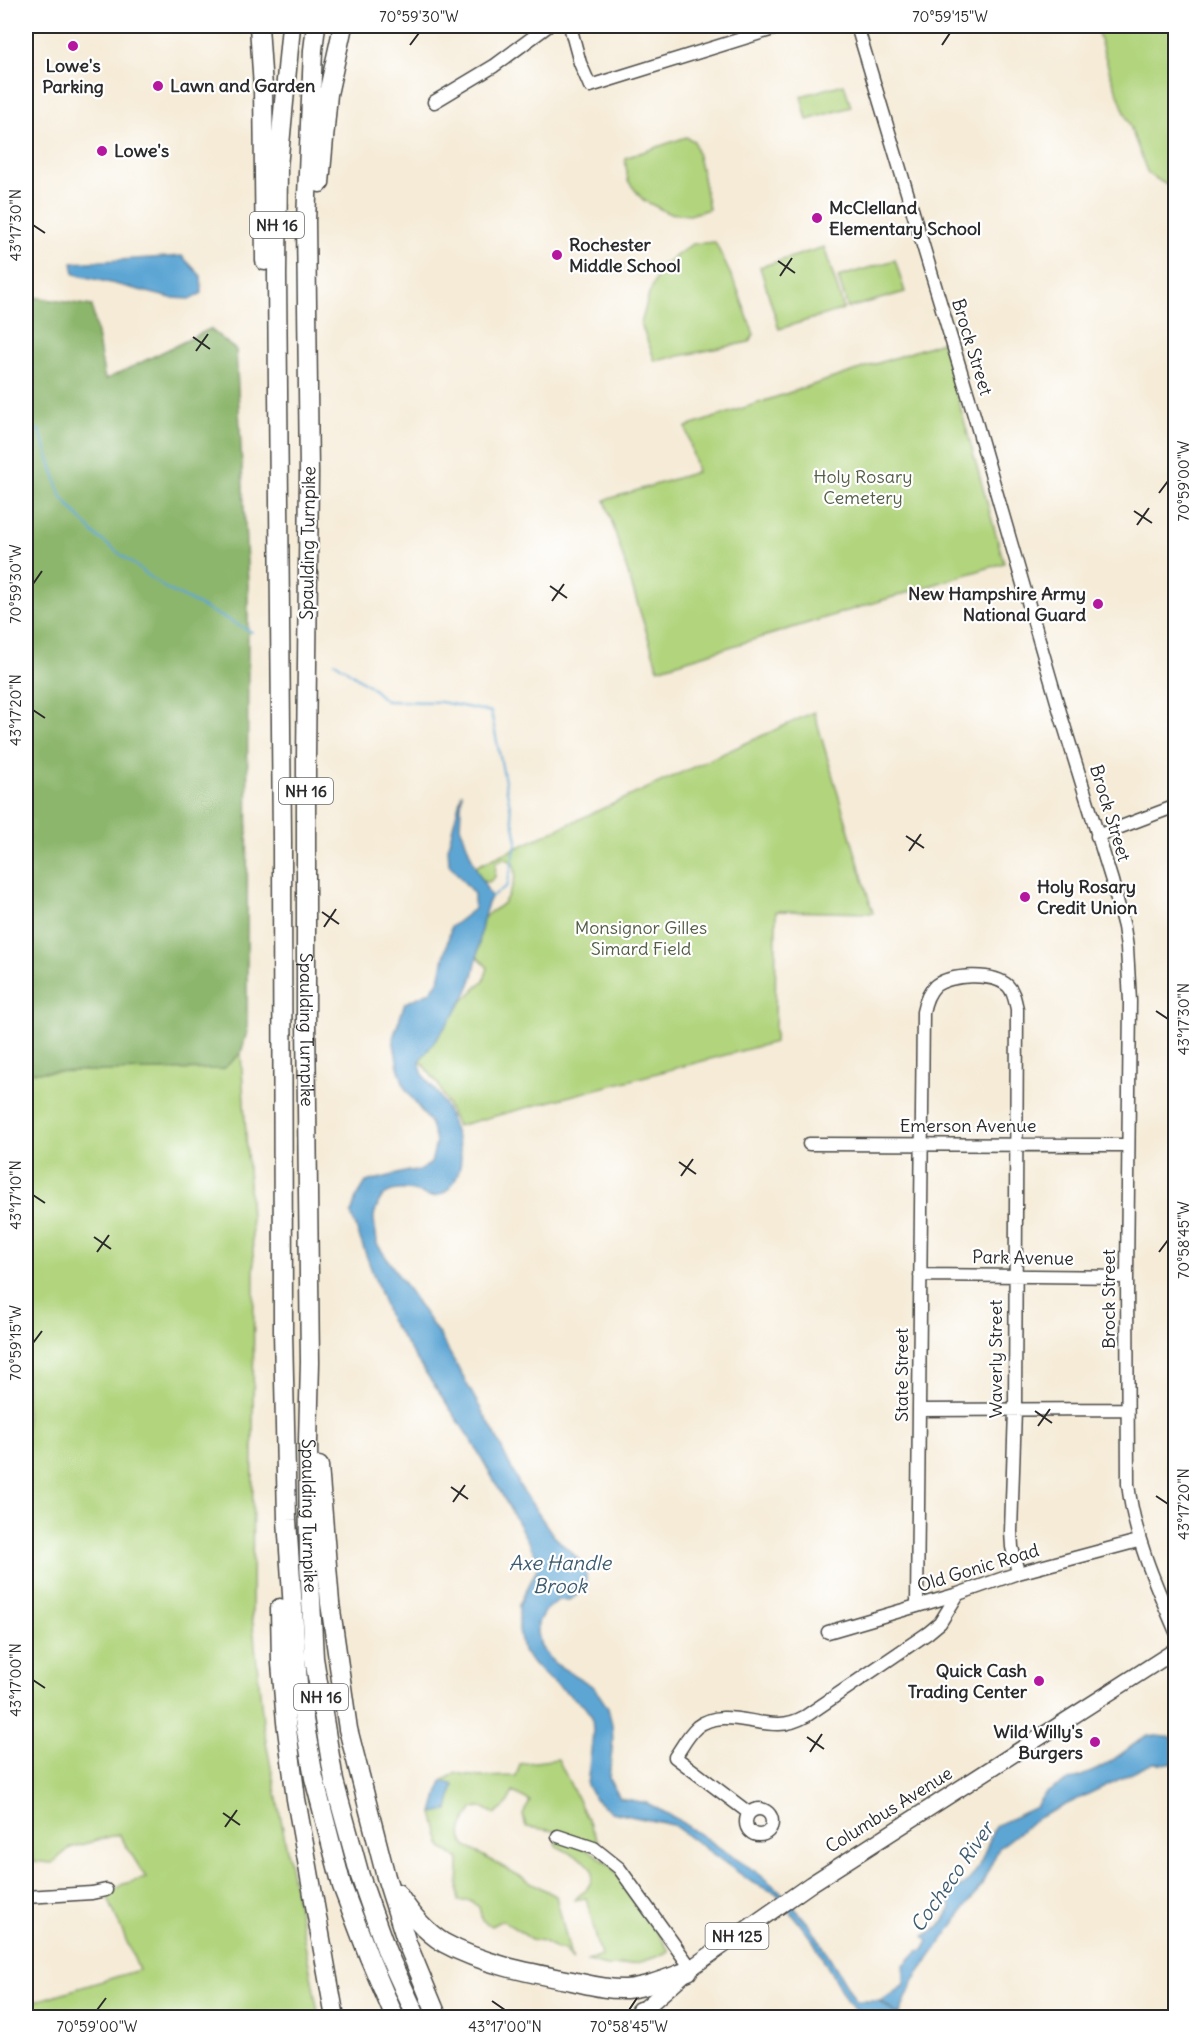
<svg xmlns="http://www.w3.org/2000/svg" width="1201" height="2043" viewBox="0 0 1201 2043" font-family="Delius,sans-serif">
	<rect width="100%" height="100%" fill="#fff"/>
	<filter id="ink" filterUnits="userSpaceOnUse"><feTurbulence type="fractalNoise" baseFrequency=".0167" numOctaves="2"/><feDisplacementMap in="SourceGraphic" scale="12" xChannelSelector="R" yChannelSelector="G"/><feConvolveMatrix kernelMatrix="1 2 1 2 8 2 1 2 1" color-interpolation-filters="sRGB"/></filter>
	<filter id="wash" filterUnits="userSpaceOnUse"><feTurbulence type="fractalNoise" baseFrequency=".008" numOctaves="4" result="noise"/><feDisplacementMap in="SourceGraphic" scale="24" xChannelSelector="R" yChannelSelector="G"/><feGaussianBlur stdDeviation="1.35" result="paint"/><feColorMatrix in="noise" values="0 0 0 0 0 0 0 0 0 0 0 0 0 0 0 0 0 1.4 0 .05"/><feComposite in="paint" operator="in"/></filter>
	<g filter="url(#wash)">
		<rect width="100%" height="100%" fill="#f5ebd7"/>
		<!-- green -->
		<path fill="#b1d47d" stroke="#6e8054" stroke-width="1.5" d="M1096 26H1175V190L1148 174 1110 73Z
			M844 84 851 107 807 120 801 96Z
			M686 137 694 141 702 172 709 209 690 215 668 213 643 200 628 181 625 158Z
			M715 242 737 288 754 335 749 342 655 361 641 324 649 294 661 267 692 244Z
			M824 247 844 309 779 329 760 267Z
			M895 260 905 292 848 308 838 277Z
			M942 342 1004 563 658 669 605 500 697 472 686 427Z
			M814 712 873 913 776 911 775 1042 457 1126 438 1084 415 1054 457 1007 484 980 488 968 476 955 473 931C478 925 483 918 489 913 494 909 500 907 504 902 509 895 514 884 515 876 517 863 507 854 496 863L495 877 489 882 481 881 468 870Z
			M241 1053 254 1267 252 1616 264 1731 319 2017H26V2004L139 1970 107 1896 123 1884 146 1878 119 1834 70 1848 52 1863 32 1861 26 1838V1072L223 1069Z
			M558 1759 598 1841V1846C572 1834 554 1830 526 1827L523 1815 530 1801 513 1792 505 1807 495 1814 482 1807 474 1808C466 1820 454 1835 467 1847L556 1896 572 1961 564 1949H557L543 1941 531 1939 502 1920 491 1926 482 1920 479 1907 470 1901H458L459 1859 442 1848 433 1813 442 1781 456 1773 479 1777 516 1776 520 1764Z
			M560 1840C571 1845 585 1848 595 1854 629 1876 648 1918 669 1951 652 1960 627 1967 607 1966 601 1965 594 1962 588 1961L601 1956 586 1898 575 1900C578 1895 582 1894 586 1890 605 1864 577 1857 558 1847L556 1843Z"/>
		<!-- forest -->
		<path fill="#8cb66c" stroke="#5c704c" stroke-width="1.5" d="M26 296 92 306 105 380 210 329 236 350 248 583 247 1032 241 1053 223 1069 26 1072Z"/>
		<!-- water -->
		<path fill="#5da6d4" stroke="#446880" stroke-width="1.5" d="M182 256 201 276 202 293 191 299 171 298 74 274 72 263Z
			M462 792 460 826 474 864 491 897C478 923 481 952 472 979 462 1009 438 1036 420 1061 420 1077 432 1085 440 1097 447 1107 461 1145 461 1157 461 1174 450 1198 430 1196 426 1196 421 1193 417 1192 402 1188 384 1188 378 1204 377 1208 374 1213 374 1217 374 1226 377 1235 377 1244L440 1336 495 1434 521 1488 553 1535 579 1560 586 1573 587 1588 570 1600H558L543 1613 538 1623V1633L541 1647 554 1663 594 1687 608 1708 612 1724 613 1740 609 1779 620 1798 647 1803 675 1818 759 1874 780 1891 812 1928 856 2001H879L900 2017H865L847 2001 813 1941 776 1893 753 1883 673 1825 611 1812 594 1798 587 1785 593 1733 592 1717 584 1706 542 1673 523 1652 519 1630V1605L536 1571 539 1561 473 1443 390 1320 351 1214 356 1198 366 1182 409 1171H419L431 1163 436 1143 431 1124 405 1089 398 1066 393 1038 405 1003 430 992 439 980 451 927 474 909V894L449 864 448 846Z
			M1148 1735 1175 1738V1761L1172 1764 1153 1763 1036 1819 999 1848 981 1886 914 1980 899 2015 881 2001 904 1985V1965L917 1951 923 1950 928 1941 924 1936 940 1927 951 1908 948 1893C978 1885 984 1852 995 1826L1036 1807C1045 1784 1079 1779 1098 1769 1116 1760 1131 1745 1148 1735Z
			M442 1781 454 1785 448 1810 433 1813Z"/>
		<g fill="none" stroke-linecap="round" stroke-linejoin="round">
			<!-- stream -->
			<path stroke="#5da6d4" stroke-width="2" d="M26 426 40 431 62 498 95 535 165 588 252 632
				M335 662 371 687 386 701 441 702 491 712 517 841 507 886 491 897"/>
		</g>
	</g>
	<g filter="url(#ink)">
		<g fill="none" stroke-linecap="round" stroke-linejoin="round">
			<defs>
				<path id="minor" d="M570 26 580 63 590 86 783 26
					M857 26 974 415 1062 719 1112 881 1124 927 1127 948 1130 1001 1127 1277 1128 1484C1134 1536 1155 1584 1176 1632
					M434 102 494 66 548 26
					M1097 836 1176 806
					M809 1144 1128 1145
					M920 1275 1127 1277
					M920 1410 1127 1409
					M917 1606 923 1012C925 1002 928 993 935 986 950 974 994 972 1008 986 1014 992 1015 1001 1017 1009L1015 1410 1011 1531 1012 1547 1018 1573
					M828 1632 958 1594 1018 1573 1138 1541
					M746 1822a13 13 0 1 1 26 0a13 13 0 1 1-26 0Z
					M749 1813 675 1757C682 1747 688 1735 697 1727 721 1708 752 1725 779 1724 789 1724 797 1721 806 1716L928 1633 940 1623 958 1594
					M558 1836 594 1848 619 1868 691 1968
					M26 1897 92 1893 106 1890"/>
				<path id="major" d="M634 2018 691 1968 811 1884 1176 1650"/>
				<g id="highway">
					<path d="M259 26 263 88 265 261"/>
					<path d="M291 26 278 167 277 276 282 841 283 1331 287 1520 298 1684 314 1778 342 1886 369 1957 395 2018"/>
					<path id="s1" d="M316 26 313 50 306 221 309 473 306 759V1021L310 1362 308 1442 309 1561 314 1658 334 1781 360 1876 373 1913 387 1952 417 2018"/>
					<path d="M320 183 328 94 343 26"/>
					<path d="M319 1466 330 1603 348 1729 386 1877 407 1943 438 2018"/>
					<path d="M280 1608 281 1663 286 1722 296 1799 335 2018"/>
					<path d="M397 1893C410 1913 424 1931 444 1943 482 1964 530 1973 572 1981 590 1985 608 1990 626 1989 648 1987 668 1978 688 1971"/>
					<path d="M639 2018 640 2011"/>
				</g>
			</defs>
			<!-- minor casing -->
			<use href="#minor" stroke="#494845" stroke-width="15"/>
			<!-- major casing -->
			<use href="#major" stroke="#494845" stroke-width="18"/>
			<!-- highway casing -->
			<use href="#highway" stroke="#494845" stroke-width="21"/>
			<!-- minor -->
			<use href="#minor" stroke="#fff" stroke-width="12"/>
			<!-- major -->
			<use href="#major" stroke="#fff" stroke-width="15"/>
			<!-- highway -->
			<use href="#highway" stroke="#fff" stroke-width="18"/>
		</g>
	</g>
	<!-- ticks -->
	<path fill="none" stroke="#2b2b2b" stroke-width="2" d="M410 45 419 33M942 45 950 33M33 225 45 233M778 261 795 273M780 276 792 258M193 337 210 349M196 351 208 334M1159 493 1168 481M1134 511 1152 523M1137 525 1149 508M33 584 42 571M550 586 567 598M552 601 564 584M33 710 45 718M906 836 924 848M909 851 921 834M322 912 339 924M324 927 336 909M1156 1011 1168 1019M679 1162 696 1174M681 1176 693 1159M33 1195 45 1203M94 1237 111 1249M97 1252 109 1235M1159 1252 1168 1240M33 1343 42 1331M1035 1411 1052 1423M1038 1426 1050 1409M451 1487 468 1499M1156 1496 1168 1504M453 1502 465 1485M33 1680 45 1688M807 1737 824 1749M810 1752 822 1734M223 1813 240 1825M225 1827 237 1810M492 2001 505 2010M97 2010 106 1998M629 2010 637 1998"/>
	<!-- markers -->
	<g fill="#b5179e" stroke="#fff" stroke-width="2">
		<circle cx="73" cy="46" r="6"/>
		<circle cx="158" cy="86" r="6"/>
		<circle cx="102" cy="151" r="6"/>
		<circle cx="817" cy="218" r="6"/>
		<circle cx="557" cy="255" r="6"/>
		<circle cx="1098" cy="604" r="6"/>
		<circle cx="1025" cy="897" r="6"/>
		<circle cx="1039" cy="1681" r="6"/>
		<circle cx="1095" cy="1742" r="6"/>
	</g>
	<g text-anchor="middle" stroke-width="4.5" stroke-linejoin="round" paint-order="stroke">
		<!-- shield labels -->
		<g fill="#fff" stroke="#6b6b6b" stroke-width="1.5">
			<rect x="250" y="212" width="54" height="26" rx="4.5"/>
			<rect x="279" y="778" width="54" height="26" rx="4.5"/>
			<rect x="294" y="1684" width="54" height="26" rx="4.5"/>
			<rect x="705.5" y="1923" width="63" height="26" rx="4.5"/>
		</g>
		<g font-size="16" font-weight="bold" fill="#2b2b2b">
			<text x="277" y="231">NH 16</text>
			<text x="306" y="797">NH 16</text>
			<text x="321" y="1703">NH 16</text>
			<text x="737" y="1942">NH 125</text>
		</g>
		<!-- poi labels -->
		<g font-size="18" font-weight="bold" fill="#2b2b2b" stroke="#fff" text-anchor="start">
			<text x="73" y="72" text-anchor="middle">Lowe's<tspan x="73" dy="21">Parking</tspan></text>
			<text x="170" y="92">Lawn and Garden</text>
			<text x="114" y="157">Lowe's</text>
			<text x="829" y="214">McClelland<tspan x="829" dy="21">Elementary School</tspan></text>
			<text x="569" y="251">Rochester<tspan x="569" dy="21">Middle School</tspan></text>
			<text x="1086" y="600" text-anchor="end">New Hampshire Army<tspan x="1086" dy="21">National Guard</tspan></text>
			<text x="1037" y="893">Holy Rosary<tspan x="1037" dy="21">Credit Union</tspan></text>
			<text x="1027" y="1677" text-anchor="end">Quick Cash<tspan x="1027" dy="21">Trading Center</tspan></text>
			<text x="1083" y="1738" text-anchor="end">Wild Willy's<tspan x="1083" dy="21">Burgers</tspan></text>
		</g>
		<!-- street labels -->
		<g font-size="18" fill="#2b2b2b" stroke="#fff">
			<text transform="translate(972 347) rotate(73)" y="6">Brock Street</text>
			<text transform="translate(308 543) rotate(-89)" y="6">Spaulding Turnpike</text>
			<text transform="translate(1110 813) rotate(73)" y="6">Brock Street</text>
			<text dy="6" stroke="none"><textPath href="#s1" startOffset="1004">Spaulding Turnpike</textPath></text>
			<text x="968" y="1132">Emerson Avenue</text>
			<text transform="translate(1023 1258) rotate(1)" y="6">Park Avenue</text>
			<text transform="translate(1109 1299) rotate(-90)" y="6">Brock Street</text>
			<text transform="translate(996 1359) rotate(-90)" y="6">Waverly Street</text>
			<text transform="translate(902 1375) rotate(-90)" y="6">State Street</text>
			<text dy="6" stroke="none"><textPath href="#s1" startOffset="1490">Spaulding Turnpike</textPath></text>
			<text transform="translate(978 1568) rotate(-17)" y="6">Old Gonic Road</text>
			<text transform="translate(889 1810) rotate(-32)" y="6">Columbus Avenue</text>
		</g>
		<!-- park labels -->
		<g font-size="18" fill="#535e44" stroke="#fff">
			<text x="863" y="483">Holy Rosary<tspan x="863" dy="21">Cemetery</tspan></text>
			<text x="641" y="934">Monsignor Gilles<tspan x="641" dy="21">Simard Field</tspan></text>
		</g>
		<!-- water labels -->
		<g font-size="20" font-style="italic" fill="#3f5c6f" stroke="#fff">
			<text x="560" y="1570">Axe Handle<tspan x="560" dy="23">Brook</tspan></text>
			<text transform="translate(952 1877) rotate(-55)" y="7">Cocheco River</text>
		</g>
	</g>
	<!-- margin -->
	<rect width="1201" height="2043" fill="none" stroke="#fff" stroke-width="66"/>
	<rect x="33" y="33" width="1135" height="1977" fill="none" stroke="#2b2b2b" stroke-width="2"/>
	<g font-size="15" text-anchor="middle" fill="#2b2b2b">
		<text x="419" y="22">70°59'30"W</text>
		<text x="950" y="22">70°59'15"W</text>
		<text transform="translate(16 225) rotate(-90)" y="5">43°17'30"N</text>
		<text transform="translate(1184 481) rotate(-90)" y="5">70°59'00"W</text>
		<text transform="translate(16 584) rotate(-90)" y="5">70°59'30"W</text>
		<text transform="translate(16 710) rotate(-90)" y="5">43°17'20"N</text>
		<text transform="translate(1184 1019) rotate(-90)" y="5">43°17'30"N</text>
		<text transform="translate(16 1195) rotate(-90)" y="5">43°17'10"N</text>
		<text transform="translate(1184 1240) rotate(-90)" y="5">70°58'45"W</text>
		<text transform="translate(16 1343) rotate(-90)" y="5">70°59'15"W</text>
		<text transform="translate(1184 1504) rotate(-90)" y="5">43°17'20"N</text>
		<text transform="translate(16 1680) rotate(-90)" y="5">43°17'00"N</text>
		<text x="97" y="2032">70°59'00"W</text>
		<text x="505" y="2032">43°17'00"N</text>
		<text x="629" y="2032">70°58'45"W</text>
	</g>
</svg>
